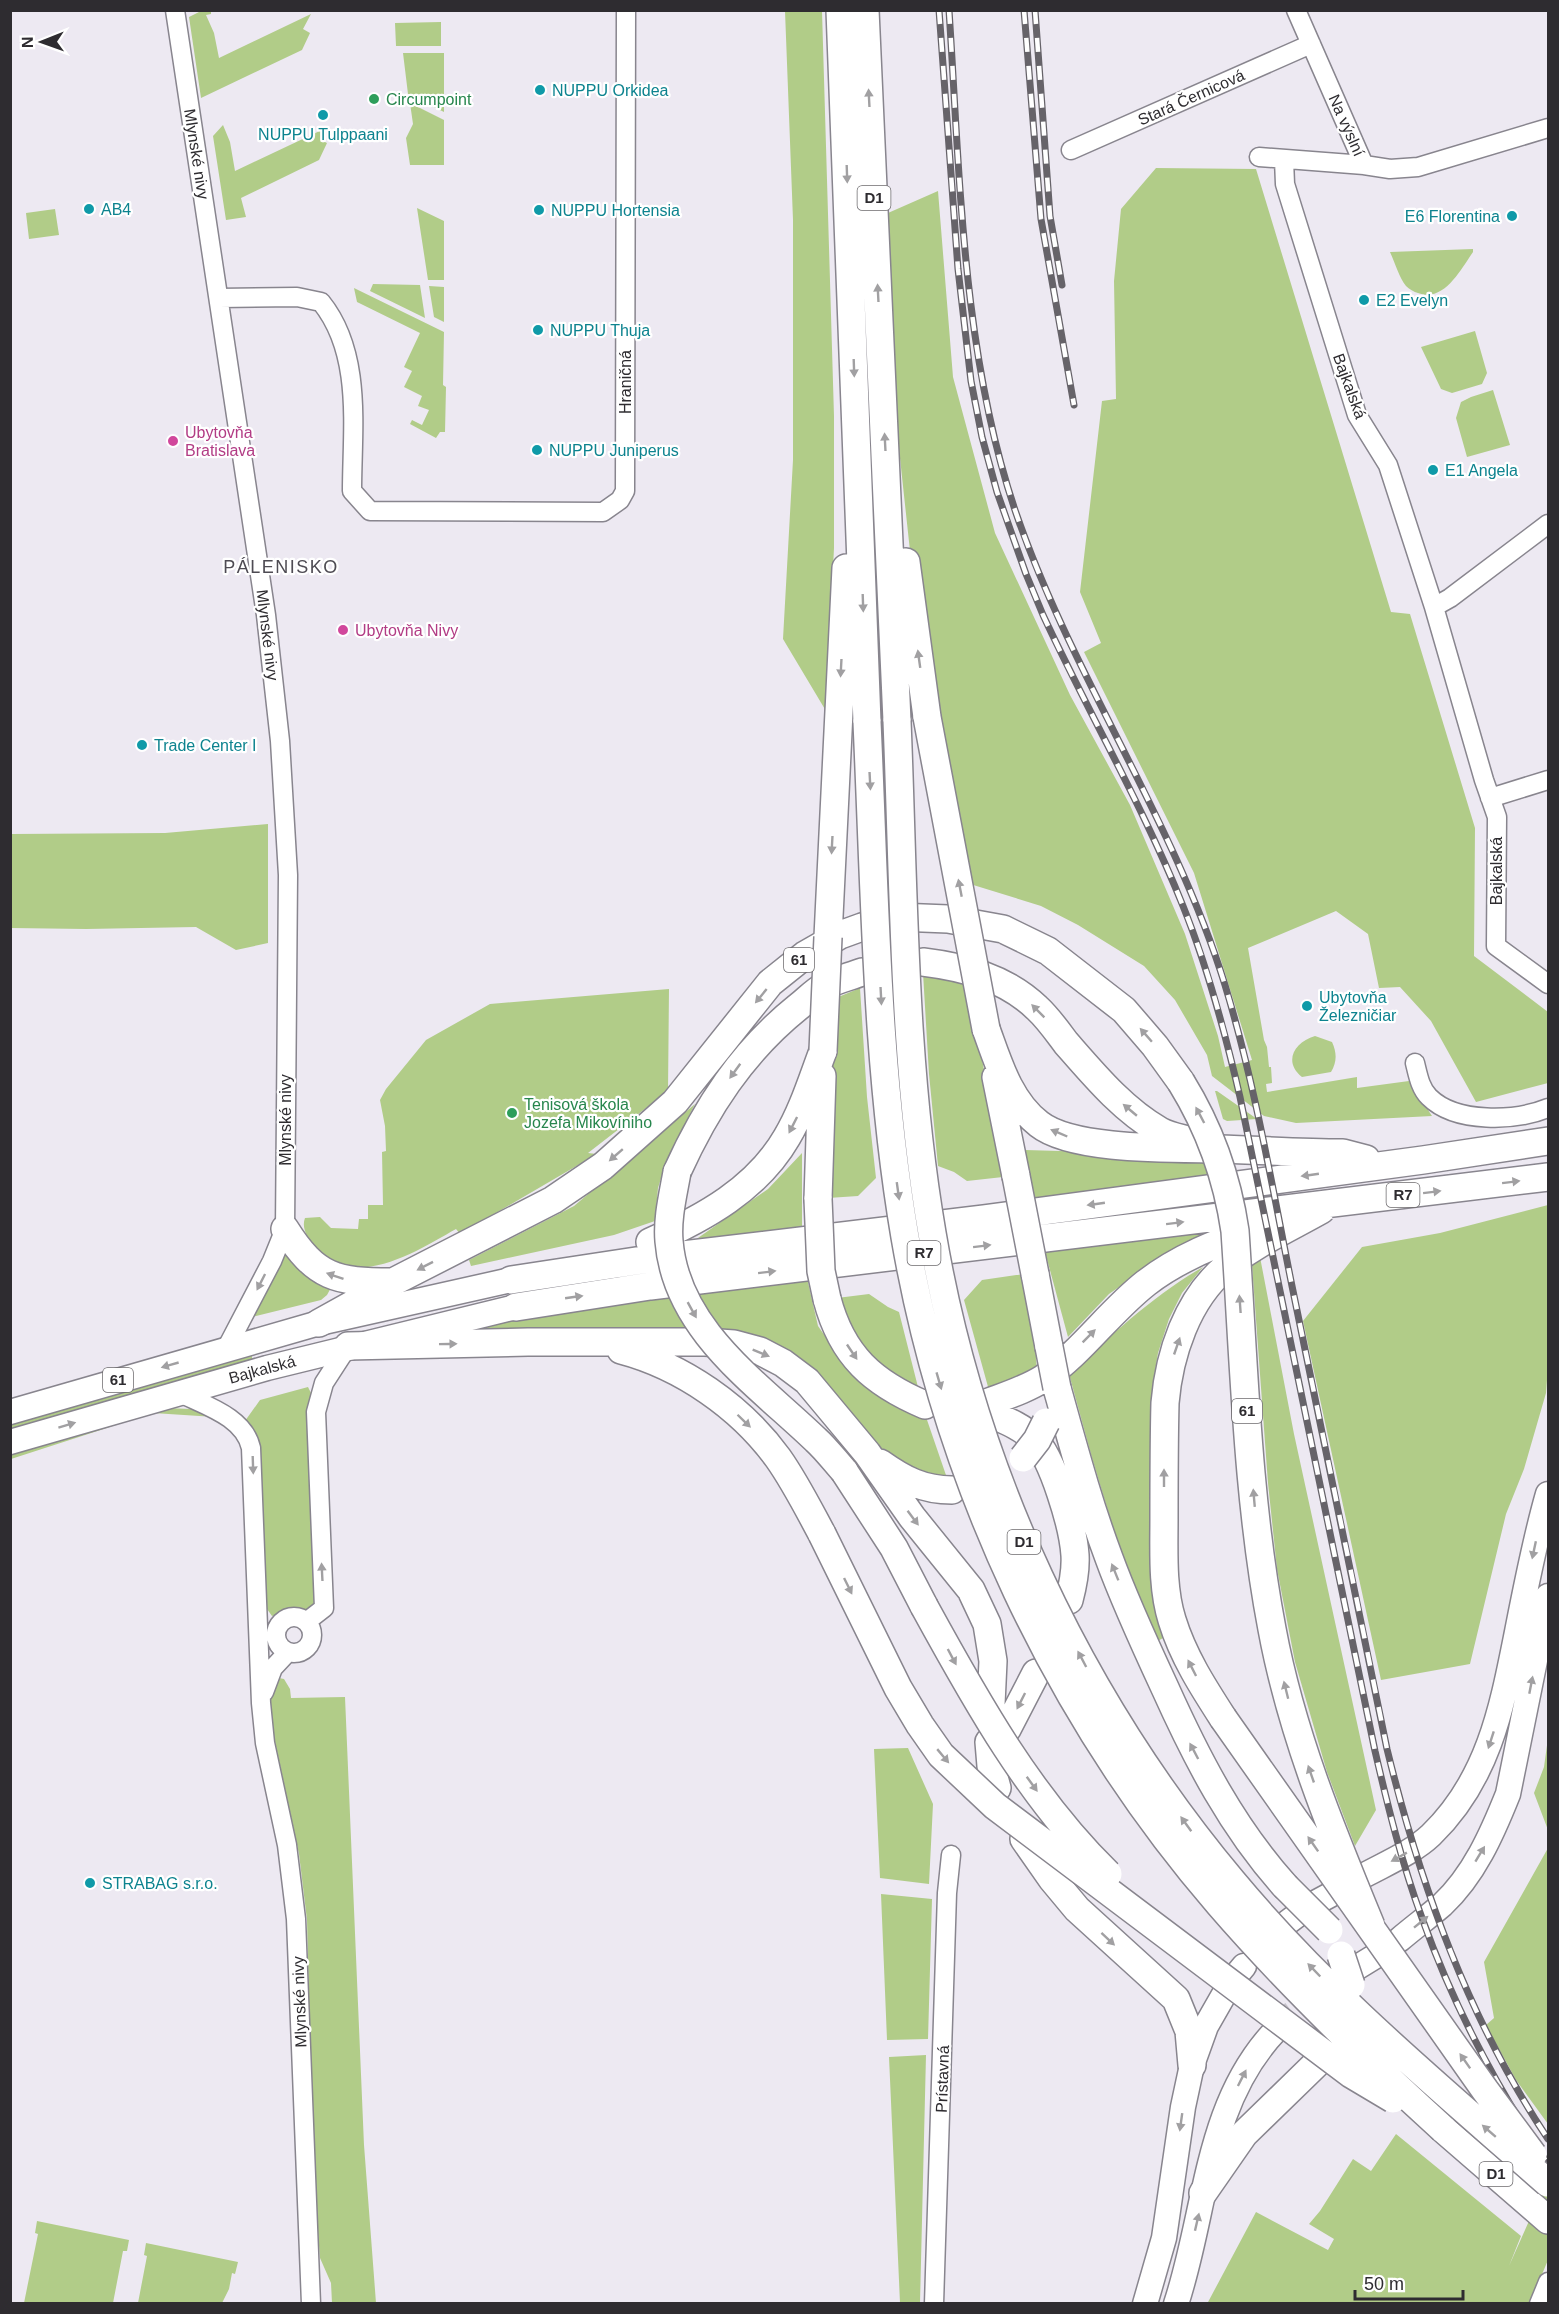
<svg xmlns="http://www.w3.org/2000/svg" width="1559" height="2314" viewBox="0 0 1559 2314" font-family="Helvetica,sans-serif">
	<rect width="100%" height="100%" fill="#ede9f2"/>
	<!-- green -->
	<path fill="#b1cc88" d="M203 10 211 11V14L206 15 214 33 219 58 311 14 303 29 310 33 302 50 201 98 189 17Z
		M785 11H822L834 416V548L826 711 783 639 793 460V220Z
		M441 22V46H396L395 23Z
		M403 53H444V112L408 94Z
		M410 103 444 120V165H410L406 138 413 124Z
		M223 125 230 142 235 171 326 128 321 140 327 143 319 160 241 198 246 217 226 220 213 136Z
		M1156 168 1256 169 1391 612 1410 614 1475 828 1474 956 1548 1012V1083L1476 1102 1431 1021 1400 987 1379 988 1368 934 1336 911 1248 948 1264 1040 1267 1047 1269 1067H1271L1272 1083 1266 1084 1267 1092 1357 1077V1088L1409 1081 1432 1116 1296 1123 1264 1116 1212 1076 1207 1055 1175 1000 1144 966 1078 925 1041 906 970 884 918 625 899 449 888 213 938 191 953 377 995 533 1070 695 1130 805 1185 934 1218 1036 1225 1067 1252 1060 1194 873 1084 652 1101 643 1080 592 1102 401 1116 399 1114 281 1121 209Z
		M417 208 444 221V280H428Z
		M55 209 59 235 29 239 26 213Z
		M1473 249V252C1461 269 1444 303 1418 293 1414 292 1409 289 1406 286 1399 277 1395 263 1390 252Z
		M373 284 420 285 425 318 370 291Z
		M429 286 444 287V322L434 317Z
		M354 288 444 332 443 385 446 387 445 432H440L436 438 410 424 412 420 422 425 429 410 418 406 422 396 404 387 412 371 404 367 420 333 357 302Z
		M1475 331 1487 373 1482 384 1452 393 1441 389 1421 347Z
		M1493 390 1510 445 1467 457 1456 418 1461 402 1471 397Z
		M268 824V943L236 950 196 927 86 929 11 928V834L165 833Z
		M923 973 968 980 1003 1177 967 1181 954 1172 938 1166 929 1074Z
		M860 988 867 1097 876 1178 858 1196 828 1198 829 1145 836 998Z
		M669 989 668 1091 588 1153 597 1154 460 1234 456 1229C417 1251 352 1293 315 1247 308 1239 301 1228 305 1218L320 1217 331 1228 358 1229 359 1219H368V1205H383L382 1152 386 1151 385 1126 380 1100 386 1089 426 1040 490 1004Z
		M1315 1036 1332 1042C1337 1053 1337 1062 1331 1072L1302 1077C1283 1062 1294 1042 1315 1036Z
		M1215 1091H1217L1257 1119 1227 1121 1223 1119Z
		M695 1104 667 1159 658 1188 655 1221 614 1235 471 1266 469 1260 574 1206Z
		M1025 1150 1199 1155 1206 1165 1208 1175 1035 1201Z
		M802 1153V1230L695 1240 768 1189Z
		M1548 1205V1367L1546 1393 1524 1469 1506 1514 1470 1664 1381 1680 1303 1321 1362 1247 1440 1233Z
		M1208 1225 1209 1236 1156 1261 1109 1294 1068 1337 1044 1248Z
		M285 1252 333 1284 327 1295 321 1300 252 1317Z
		M1260 1257 1294 1434 1376 1810 1355 1846 1327 1772 1295 1662 1277 1569 1268 1483 1252 1265Z
		M1203 1267 1182 1293 1169 1319 1158 1353 1152 1389V1567L1154 1599 1163 1638 1156 1642 1119 1547 1092 1458 1069 1374C1113 1334 1151 1297 1203 1267Z
		M1024 1274 1035 1341 1037 1372 990 1394 964 1300 982 1280Z
		M807 1278 818 1326 846 1366 872 1391 897 1408 926 1417 948 1481 890 1459 785 1350 427 1337 538 1312Z
		M869 1294 888 1307 899 1312 920 1395 867 1357 837 1298Z
		M252 1354V1362L11 1433V1424Z
		M308 1387 311 1393 309 1416 317 1606C303 1614 289 1611 272 1616L267 1609 260 1451 245 1421 260 1400Z
		M166 1408 191 1409 215 1417 153 1413 11 1459V1451Z
		M279 1678 284 1679 290 1689 291 1698 345 1697 364 2145 376 2303H332L331 2283 320 2258 313 2170 307 1920 299 1854 271 1723V1692Z
		M1548 1738V1830L1534 1793 1544 1767Z
		M908 1748 933 1804 929 1884 880 1878 874 1749Z
		M1548 1848V2124L1516 2080 1486 2025 1494 2018 1484 1962Z
		M881 1894 932 1899 928 2039 887 2040Z
		M926 2055 920 2303H900L889 2057Z
		M1396 2134 1521 2236 1509 2266 1548 2178V2260L1530 2303 1207 2304 1256 2212 1328 2250 1334 2239 1309 2224 1320 2211 1353 2159 1371 2171Z
		M37 2221 129 2240 127 2251H123L113 2303H24L38 2234 35 2233Z
		M146 2243 238 2262 235 2274 232 2273 229 2289 222 2303H138L147 2256 144 2255Z"/>
	<g fill="none" stroke-linecap="round" stroke-linejoin="round">
		<!-- major-tunnel -->
		<path stroke="#c7c3cb" stroke-width="24" stroke-dasharray="24 12" stroke-linecap="butt" d="M1276 2030 1292 2013 1324 1989"/>
		<defs>
			<path id="minor" d="M175 10 266 615 280 741 288 875 285 1229 272 1261 226 1349
				M1296 10 1364 165 1390 169 1418 167 1548 128
				M1071 150 1311 44
				M1259 157 1364 165
				M1284 160 1285 184 1357 415 1388 465 1434 607
				M219 298 297 297 321 302C363 354 352 429 352 491L370 511 603 512 620 500 625 491 626 10
				M1548 524 1450 598 1434 607 1484 780 1497 817 1496 946 1548 984
				M1490 798 1548 780
				M1415 1063C1418 1075 1420 1088 1429 1097 1456 1124 1516 1121 1548 1108
				M178 1392C203 1405 244 1416 251 1448L261 1703 265 1743 287 1845 296 1919 311 2304
				M276 1635a18 18 0 1 1 36 0a18 18 0 1 1-36 0Z
				M306 1622 324 1608 316 1412 324 1383 348 1346
				M264 1692 273 1668 288 1652
				M934 2304 947 1893 951 1855
				M1539 2304 1548 2282"/>
			<path id="major" d="M10 1412 319 1323 511 1280
				M10 1442 267 1368 516 1307
				M1365 1875C1387 1863 1413 1852 1431 1835 1489 1779 1502 1707 1517 1632 1526 1586 1535 1539 1548 1494
				M1317 1902 1330 1895
				M1288 1922 1296 1916
				M1399 1940C1413 1928 1428 1917 1442 1905 1474 1875 1492 1834 1508 1794L1548 1596
				M1239 1972 1244 1966
				M1343 1976 1374 1957
				M1145 2304 1164 2238 1183 2107 1192 2065 1206 2026 1226 1991
				M1176 2304C1207 2211 1205 2104 1276 2030"/>
			<path id="highway" d="M840 10 867 722
				M865 10 897 721
				M906 562 927 717
				M828 937 846 568
				M923 962C964 967 1006 978 1037 1008 1048 1018 1057 1031 1066 1043 1094 1075 1123 1110 1160 1131 1169 1136 1181 1138 1191 1141
				M986 1029C998 1062 1009 1101 1039 1124 1073 1151 1175 1148 1219 1149 1260 1150 1301 1153 1343 1153L1366 1159
				M996 1077 1016 1176
				M677 1172C706 1108 742 1052 798 1007 806 1001 814 992 823 987 834 980 849 977 862 972
				M818 1199 822 1076
				M285 1229C316 1278 336 1282 392 1282
				M650 1242C704 1218 757 1189 787 1137 803 1110 812 1080 823 1051
				M1035 1274 1049 1347
				M511 1280 649 1259 984 1219 1423 1160 1548 1141
				M827 1299C842 1356 873 1383 925 1405
				M516 1307 650 1286 1548 1177
				M319 1323 393 1282 553 1200 603 1166 675 1102 770 983 805 955 840 935 862 927 898 917 948 919 1003 929 1048 951 1124 1010 1155 1046 1181 1082
				M348 1346 528 1342H705L734 1344 760 1351 783 1363 807 1381 867 1453 912 1517 971 1590 987 1624 993 1661 991 1704
				M621 1350C682 1366 741 1407 778 1458 795 1482 808 1508 822 1534
				M1057 1388C1073 1445 1088 1502 1109 1558 1125 1602 1145 1645 1165 1688 1197 1759 1232 1827 1285 1886
				M989 1402C1008 1395 1027 1389 1044 1378 1082 1352 1109 1312 1146 1283 1178 1258 1218 1242 1257 1229
				M993 1415C1007 1421 1022 1427 1033 1438 1053 1458 1073 1526 1075 1555 1076 1571 1073 1585 1069 1600
				M880 1463C904 1480 923 1490 952 1490
				M844 1471 894 1548 924 1606
				M1223 1718C1203 1687 1183 1656 1172 1620 1162 1588 1164 1552 1164 1519 1164 1480 1164 1442 1165 1403 1169 1355 1187 1299 1226 1267 1254 1244 1289 1228 1321 1210
				M1007 1729 1036 1673
				M989 1742 991 1766 997 1788
				M1024 1839 1052 1879 1077 1909 1176 1999 1189 2031 1192 2065
				M1443 2129 1548 2220
				M1203 2193 1244 2134 1317 2063"/>
		</defs>
		<!-- minor casing -->
		<use href="#minor" stroke="#88858e" stroke-width="21"/>
		<!-- major casing -->
		<use href="#major" stroke="#88858e" stroke-width="27"/>
		<!-- highway casing -->
		<use href="#highway" stroke="#88858e" stroke-width="30"/>
		<!-- minor -->
		<use href="#minor" stroke="#fff" stroke-width="18"/>
		<!-- major -->
		<use href="#major" stroke="#fff" stroke-width="24"/>
		<!-- highway -->
		<use href="#highway" stroke="#fff" stroke-width="27"/>
		<defs>
			<path id="rail" d="M939 10 958 269 971 381 982 437 997 492 1026 574 1043 615C1088 712 1143 806 1183 906 1208 968 1225 1032 1240 1097L1375 1751C1388 1807 1402 1864 1422 1918 1453 2005 1497 2088 1548 2164
				M949 10C960 176 962 355 1016 513 1072 676 1174 820 1225 985 1255 1084 1272 1186 1292 1286 1324 1441 1356 1595 1387 1749 1421 1888 1469 2020 1548 2139
				M1024 10 1041 219 1074 405
				M1035 10 1050 216 1062 285"/>
		</defs>
		<!-- rail casing -->
		<use href="#rail" stroke="#666369" stroke-width="7"/>
		<!-- rail -->
		<use href="#rail" stroke="#fff" stroke-width="4.5" stroke-dasharray="14" stroke-linecap="butt"/>
		<defs>
			<path id="highway-bridge" d="M927 717 986 1029
				M897 721C904 891 903 1065 932 1233 972 1470 1078 1697 1232 1881 1326 1994 1439 2087 1548 2183
				M867 722C875 894 876 1067 905 1237 947 1481 1057 1716 1219 1904 1288 1984 1364 2057 1443 2129
				M823 1051 828 937
				M1181 1082C1210 1129 1227 1176 1235 1231 1244 1363 1247 1498 1272 1629 1291 1732 1331 1829 1371 1926
				M677 1172C673 1195 667 1218 669 1241 676 1330 758 1384 816 1440 826 1449 835 1461 844 1471
				M1016 1176 1035 1274
				M818 1199 821 1271 827 1299
				M1049 1347 1057 1388
				M1023 1458 1037 1440 1046 1422
				M822 1534 898 1688 920 1725 941 1755 995 1806 1351 2074 1393 2099
				M924 1606C976 1701 1030 1798 1108 1874
				M1223 1718 1485 2090 1533 2155
				M1285 1886 1329 1930
				M1341 1955 1351 1985"/>
		</defs>
		<!-- highway-bridge casing -->
		<use href="#highway-bridge" stroke="#88858e" stroke-width="30" stroke-linecap="butt"/>
		<!-- highway-bridge -->
		<use href="#highway-bridge" stroke="#fff" stroke-width="27"/>
	</g>
	<!-- one-way arrows -->
	<defs><path id="oneway-solid" d="M-6-.8H1V-3.2L6.5 0L1 3.2V.8H-6Z" transform="scale(1.5)"/></defs>
	<g fill="#a1a0a2">
		<use href="#oneway-solid" transform="translate(869 98) rotate(-93)"/>
		<use href="#oneway-solid" transform="translate(847 174) rotate(88)"/>
		<use href="#oneway-solid" transform="translate(878 293) rotate(-93)"/>
		<use href="#oneway-solid" transform="translate(854 368) rotate(88)"/>
		<use href="#oneway-solid" transform="translate(885 442) rotate(-93)"/>
		<use href="#oneway-solid" transform="translate(863 603) rotate(88)"/>
		<use href="#oneway-solid" transform="translate(919 659) rotate(-98)"/>
		<use href="#oneway-solid" transform="translate(841 668) rotate(93)"/>
		<use href="#oneway-solid" transform="translate(870 781) rotate(87)"/>
		<use href="#oneway-solid" transform="translate(832 845) rotate(93)"/>
		<use href="#oneway-solid" transform="translate(960 888) rotate(-101)"/>
		<use href="#oneway-solid" transform="translate(761 996) rotate(129)"/>
		<use href="#oneway-solid" transform="translate(881 996) rotate(87)"/>
		<use href="#oneway-solid" transform="translate(1038 1011) rotate(-135)"/>
		<use href="#oneway-solid" transform="translate(1146 1035) rotate(-131)"/>
		<use href="#oneway-solid" transform="translate(735 1071) rotate(126)"/>
		<use href="#oneway-solid" transform="translate(1130 1110) rotate(-140)"/>
		<use href="#oneway-solid" transform="translate(1200 1115) rotate(-118)"/>
		<use href="#oneway-solid" transform="translate(793 1125) rotate(117)"/>
		<use href="#oneway-solid" transform="translate(1059 1133) rotate(-157)"/>
		<use href="#oneway-solid" transform="translate(616 1155) rotate(139)"/>
		<use href="#oneway-solid" transform="translate(1310 1175) rotate(172)"/>
		<use href="#oneway-solid" transform="translate(1511 1182) rotate(-7)"/>
		<use href="#oneway-solid" transform="translate(898 1191) rotate(82)"/>
		<use href="#oneway-solid" transform="translate(1432 1192) rotate(-7)"/>
		<use href="#oneway-solid" transform="translate(1096 1204) rotate(172)"/>
		<use href="#oneway-solid" transform="translate(1175 1223) rotate(-7)"/>
		<use href="#oneway-solid" transform="translate(982 1246) rotate(-7)"/>
		<use href="#oneway-solid" transform="translate(425 1266) rotate(153)"/>
		<use href="#oneway-solid" transform="translate(767 1272) rotate(-7)"/>
		<use href="#oneway-solid" transform="translate(335 1276) rotate(-161)"/>
		<use href="#oneway-solid" transform="translate(261 1282) rotate(117)"/>
		<use href="#oneway-solid" transform="translate(574 1297) rotate(-8)"/>
		<use href="#oneway-solid" transform="translate(1240 1304) rotate(-94)"/>
		<use href="#oneway-solid" transform="translate(692 1310) rotate(61)"/>
		<use href="#oneway-solid" transform="translate(1089 1336) rotate(-45)"/>
		<use href="#oneway-solid" transform="translate(448 1344) rotate(-1)"/>
		<use href="#oneway-solid" transform="translate(1177 1346) rotate(-71)"/>
		<use href="#oneway-solid" transform="translate(852 1352) rotate(56)"/>
		<use href="#oneway-solid" transform="translate(761 1353) rotate(22)"/>
		<use href="#oneway-solid" transform="translate(170 1365) rotate(164)"/>
		<use href="#oneway-solid" transform="translate(939 1381) rotate(74)"/>
		<use href="#oneway-solid" transform="translate(744 1421) rotate(44)"/>
		<use href="#oneway-solid" transform="translate(67 1425) rotate(-17)"/>
		<use href="#oneway-solid" transform="translate(253 1465) rotate(88)"/>
		<use href="#oneway-solid" transform="translate(1164 1478) rotate(-90)"/>
		<use href="#oneway-solid" transform="translate(1254 1498) rotate(-95)"/>
		<use href="#oneway-solid" transform="translate(913 1518) rotate(53)"/>
		<use href="#oneway-solid" transform="translate(1534 1550) rotate(102)"/>
		<use href="#oneway-solid" transform="translate(322 1572) rotate(-93)"/>
		<use href="#oneway-solid" transform="translate(1115 1572) rotate(-112)"/>
		<use href="#oneway-solid" transform="translate(848 1586) rotate(64)"/>
		<use href="#oneway-solid" transform="translate(952 1657) rotate(62)"/>
		<use href="#oneway-solid" transform="translate(1082 1659) rotate(-118)"/>
		<use href="#oneway-solid" transform="translate(1192 1668) rotate(-117)"/>
		<use href="#oneway-solid" transform="translate(1531 1685) rotate(-79)"/>
		<use href="#oneway-solid" transform="translate(1286 1690) rotate(-104)"/>
		<use href="#oneway-solid" transform="translate(1021 1701) rotate(117)"/>
		<use href="#oneway-solid" transform="translate(1491 1740) rotate(108)"/>
		<use href="#oneway-solid" transform="translate(1194 1751) rotate(-118)"/>
		<use href="#oneway-solid" transform="translate(943 1756) rotate(50)"/>
		<use href="#oneway-solid" transform="translate(1311 1774) rotate(-109)"/>
		<use href="#oneway-solid" transform="translate(1032 1784) rotate(54)"/>
		<use href="#oneway-solid" transform="translate(1186 1824) rotate(-126)"/>
		<use href="#oneway-solid" transform="translate(1313 1844) rotate(-125)"/>
		<use href="#oneway-solid" transform="translate(1480 1854) rotate(-59)"/>
		<use href="#oneway-solid" transform="translate(1399 1857) rotate(151)"/>
		<use href="#oneway-solid" transform="translate(1421 1922) rotate(-39)"/>
		<use href="#oneway-solid" transform="translate(1108 1939) rotate(43)"/>
		<use href="#oneway-solid" transform="translate(1314 1970) rotate(-134)"/>
		<use href="#oneway-solid" transform="translate(1465 2061) rotate(-125)"/>
		<use href="#oneway-solid" transform="translate(1242 2078) rotate(-63)"/>
		<use href="#oneway-solid" transform="translate(1181 2122) rotate(98)"/>
		<use href="#oneway-solid" transform="translate(1489 2131) rotate(-139)"/>
		<use href="#oneway-solid" transform="translate(1197 2222) rotate(-77)"/>
	</g>
	<!-- markers -->
	<g fill="#0f9aa8" stroke="#fff" stroke-width="2">
		<circle cx="540" cy="90" r="6"/>
		<circle cx="323" cy="115" r="6"/>
		<circle cx="89" cy="209" r="6"/>
		<circle cx="539" cy="210" r="6"/>
		<circle cx="1512" cy="216" r="6"/>
		<circle cx="1364" cy="300" r="6"/>
		<circle cx="538" cy="330" r="6"/>
		<circle cx="537" cy="450" r="6"/>
		<circle cx="1433" cy="470" r="6"/>
		<circle cx="142" cy="745" r="6"/>
		<circle cx="1307" cy="1006" r="6"/>
		<circle cx="90" cy="1883" r="6"/>
	</g>
	<g fill="#2e9e5b" stroke="#fff" stroke-width="2">
		<circle cx="374" cy="99" r="6"/>
		<circle cx="512" cy="1113" r="6"/>
	</g>
	<g fill="#d1479c" stroke="#fff" stroke-width="2">
		<circle cx="173" cy="441" r="6"/>
		<circle cx="343" cy="630" r="6"/>
	</g>
	<g text-anchor="middle" stroke-width="4.5" stroke-linejoin="round" paint-order="stroke">
		<!-- shield labels -->
		<g fill="#fff" stroke="#6d6b6e" stroke-width="1.5">
			<rect x="857.5" y="186" width="33" height="24" rx="4.5"/>
			<rect x="784" y="948" width="30" height="24" rx="4.5"/>
			<rect x="1386.5" y="1183" width="33" height="24" rx="4.5"/>
			<rect x="907.5" y="1241" width="33" height="24" rx="4.5"/>
			<rect x="103" y="1368" width="30" height="24" rx="4.5"/>
			<rect x="1232" y="1399" width="30" height="24" rx="4.5"/>
			<rect x="1007.5" y="1530" width="33" height="24" rx="4.5"/>
			<rect x="1479.5" y="2162" width="33" height="24" rx="4.5"/>
		</g>
		<g font-size="15" font-weight="bold" fill="#2e2c30">
			<text x="874" y="203">D1</text>
			<text x="799" y="965">61</text>
			<text x="1403" y="1200">R7</text>
			<text x="924" y="1258">R7</text>
			<text x="118" y="1385">61</text>
			<text x="1247" y="1416">61</text>
			<text x="1024" y="1547">D1</text>
			<text x="1496" y="2179">D1</text>
		</g>
		<!-- culture labels -->
		<g font-size="16" fill="#0d838f" stroke="#fff" text-anchor="start">
			<text x="552" y="96">NUPPU Orkidea</text>
			<text x="323" y="140" text-anchor="middle">NUPPU Tulppaani</text>
			<text x="101" y="215">AB4</text>
			<text x="551" y="216">NUPPU Hortensia</text>
			<text x="1500" y="222" text-anchor="end">E6 Florentina</text>
			<text x="1376" y="306">E2 Evelyn</text>
			<text x="550" y="336">NUPPU Thuja</text>
			<text x="549" y="456">NUPPU Juniperus</text>
			<text x="1445" y="476">E1 Angela</text>
			<text x="154" y="751">Trade Center I</text>
			<text x="1319" y="1003">Ubytovňa<tspan x="1319" dy="18">Železničiar</tspan></text>
			<text x="102" y="1889">STRABAG s.r.o.</text>
		</g>
		<!-- street labels -->
		<g font-size="16" fill="#2e2c30" stroke="#fff">
			<text transform="translate(1191 97) rotate(-24)" y="6">Stará Černicová</text>
			<text transform="translate(1347 125) rotate(66)" y="6">Na výslní</text>
			<text transform="translate(197 154) rotate(81)" y="6">Mlynské nivy</text>
			<text transform="translate(625 382) rotate(-90)" y="6">Hraničná</text>
			<text transform="translate(1350 386) rotate(70)" y="6">Bajkalská</text>
			<text transform="translate(268 635) rotate(83)" y="6">Mlynské nivy</text>
			<text transform="translate(1496 871) rotate(-90)" y="6">Bajkalská</text>
			<text transform="translate(285 1120) rotate(-90)" y="6">Mlynské nivy</text>
			<text transform="translate(262 1369) rotate(-15)" y="6">Bajkalská</text>
			<text transform="translate(299 2002) rotate(-92)" y="6">Mlynské nivy</text>
			<text transform="translate(942 2079) rotate(-88)" y="6">Prístavná</text>
		</g>
		<!-- leisure labels -->
		<g font-size="16" fill="#27864d" stroke="#fff" text-anchor="start">
			<text x="386" y="105">Circumpoint</text>
			<text x="524" y="1110">Tenisová škola<tspan x="524" dy="18">Jozefa Mikovíniho</tspan></text>
		</g>
		<!-- hotel labels -->
		<g font-size="16" fill="#b23c85" stroke="#fff" text-anchor="start">
			<text x="185" y="438">Ubytovňa<tspan x="185" dy="18">Bratislava</tspan></text>
			<text x="355" y="636">Ubytovňa Nivy</text>
		</g>
		<!-- neighbourhood labels -->
		<g font-size="18" letter-spacing="1.5" fill="#4e4b53" stroke="#fff">
			<text x="281" y="573">PÁLENISKO</text>
		</g>
	</g>
	<!-- border -->
	<rect width="1559" height="2314" fill="none" stroke="#2e2c30" stroke-width="24"/>
	<!-- north arrow -->
	<g transform="translate(42 42) rotate(269)" stroke="#ffffff" stroke-width="4.5" paint-order="stroke">
	<path d="M0-4.5L10 22L0 15L-10 22Z" fill="#2e2c30"/>
	<text y="-9" font-size="16" font-weight="bold" text-anchor="middle" fill="#2e2c30">N</text>
	</g>
	<!-- scale -->
	<path d="M1355 2290v9h108v-9" fill="none" stroke="#2e2c30" stroke-width="3"/>
	<text x="1364" y="2290" font-size="18" fill="#2e2c30" stroke="#ffffff" stroke-width="4.5" paint-order="stroke">50 m</text>
</svg>
